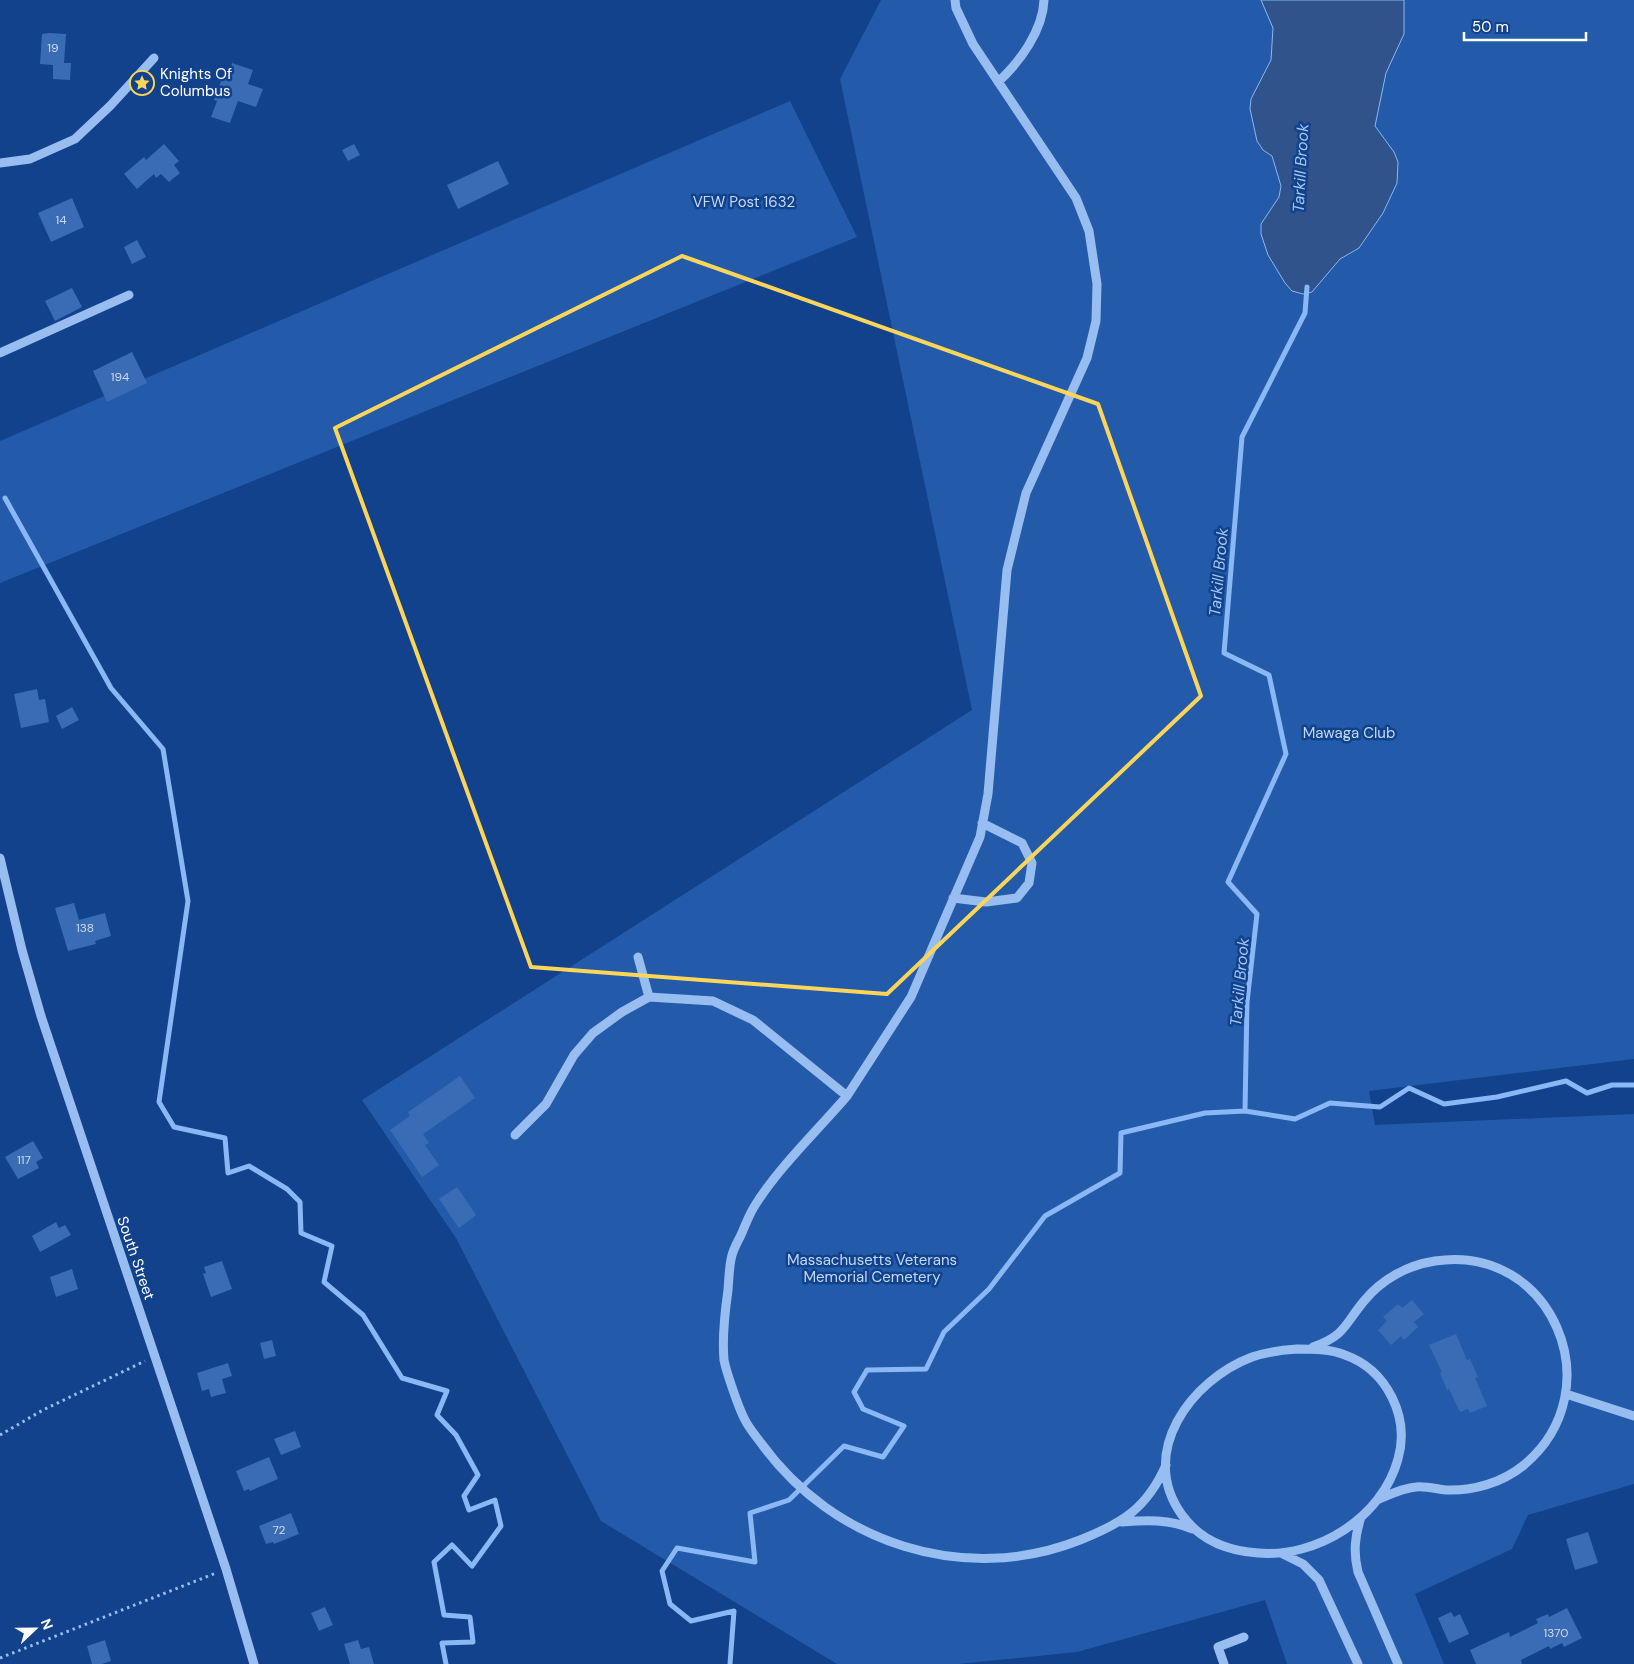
<svg xmlns="http://www.w3.org/2000/svg" width="1634" height="1664" viewBox="0 0 1634 1664" font-family="'DM Sans',sans-serif">
	<rect width="100%" height="100%" fill="#11428b"/>
	<!-- green -->
	<path fill="#235baa" d="M881 0H1634V1059L1369 1091 1375 1125 1634 1114V1484L1528 1515 1512 1549 1415 1594 1444 1664H1287L1265 1600 1077 1652 958 1664H837L601 1521 456 1238 362 1100 972 710 840 79Z
		M790 101 857 237 0 583V441Z"/>
	<!-- water -->
	<path fill="#2f538a" stroke="#8ab7f5" d="M1261 0H1404V34L1386 73 1375 126 1394 152 1398 162 1397 183 1383 213 1359 248 1340 259 1312 292 1303 294 1292 291 1285 283 1268 255 1261 234V224L1279 197 1281 186 1272 156 1263 150 1257 141 1250 109 1251 99 1271 60 1273 28Z"/>
	<g fill="none" stroke-linecap="round" stroke-linejoin="round">
		<!-- stream -->
		<path stroke="#8ab7f5" stroke-width="5" d="M5 498 111 688 163 749 188 901 159 1102 174 1127 225 1138 228 1173 249 1166 287 1189 300 1202 301 1233 332 1246 324 1282 363 1315 402 1378 447 1391 437 1415 456 1435 478 1475 464 1496 469 1510 495 1500 501 1526 472 1566 452 1545 434 1562 444 1615 470 1617 473 1642 442 1643 446 1664
			M1245 1111 1247 1002 1257 914 1228 882 1286 754 1269 675 1224 653 1242 437 1305 313 1307 287
			M730 1664 734 1611 691 1621 670 1604 662 1571 677 1548 755 1562 750 1513 789 1500 844 1446 883 1457 904 1426 863 1409 854 1392 867 1370 926 1369 944 1332 989 1289 1045 1216 1120 1173 1121 1133 1205 1113 1245 1111 1295 1119 1330 1103 1380 1107 1409 1088 1444 1104 1497 1097 1566 1081 1587 1093 1612 1085H1634"/>
	</g>
	<!-- building -->
	<path fill="#3a6cb5" d="M49 33 66 34 64 63H71L70 80 53 79V65L40 64 42 34Z
		M232 63 253 70 248 84 263 89 256 107 238 101 230 123 211 117 217 101 214 100 225 70 230 71Z
		M164 144 179 161 174 165 180 173 169 182 161 174 156 178 154 174 137 189 124 174 144 157 146 160Z
		M354 144 360 155 348 161 342 150Z
		M498 161 509 184 458 209 447 185Z
		M72 198 84 227 51 242 38 213Z
		M137 240 146 257 132 264 124 247Z
		M72 288 82 307 55 321 45 301Z
		M132 352 147 383 107 402 93 371Z
		M37 689 39 700 45 699 49 722 21 728 14 694Z
		M72 707 79 720 62 729 56 716Z
		M74 903 79 920 105 913 111 936 95 941 96 944 68 951 55 908Z
		M460 1076 475 1098 423 1134 429 1143 425 1145 439 1165 422 1177 390 1130 410 1116 408 1112Z
		M33 1141 43 1158 36 1162 39 1168 18 1179 5 1157Z
		M457 1187 476 1215 459 1228 439 1199Z
		M56 1222 59 1228 65 1225 71 1235 40 1252 32 1236Z
		M222 1261 232 1289 211 1297 203 1274 206 1273 204 1267Z
		M72 1269 78 1289 56 1297 50 1277Z
		M1412 1300 1424 1314 1414 1322 1418 1327 1404 1340 1401 1336 1391 1345 1378 1330 1387 1321 1383 1317 1398 1304 1402 1308Z
		M1456 1334 1467 1360 1470 1359 1478 1377 1475 1378 1487 1406 1470 1413 1468 1409 1460 1412 1449 1389 1447 1390 1440 1373 1442 1372 1429 1345Z
		M272 1340 276 1356 264 1359 260 1343Z
		M228 1363 232 1376 222 1379 226 1393 211 1397 209 1389 202 1391 197 1373Z
		M295 1431 301 1447 281 1455 274 1439Z
		M269 1457 278 1479 250 1491 249 1489 244 1491 236 1471Z
		M291 1513 299 1534 274 1544 273 1542 266 1544 259 1526Z
		M1588 1532 1598 1563 1575 1570 1566 1539Z
		M325 1607 333 1625 319 1631 311 1613Z
		M1567 1608 1582 1638 1564 1647 1562 1643 1550 1649 1549 1646 1521 1660 1522 1664H1476L1470 1650 1509 1632 1510 1637 1538 1623 1536 1619 1548 1614 1549 1617Z
		M1451 1612 1454 1617 1460 1614 1469 1634 1449 1643 1438 1618Z
		M105 1640 111 1661 102 1664H92L87 1646Z
		M358 1640 361 1649 369 1647 374 1664H350L344 1644Z"/>
	<g fill="none" stroke-linecap="round" stroke-linejoin="round">
		<!-- path -->
		<path stroke="#98bdf1" stroke-width="3" stroke-dasharray="2.5 4" stroke-linecap="butt" d="M0 1435 43 1410 145 1361
			M0 1658 216 1573"/>
		<!-- minor -->
		<path stroke="#98bdf1" stroke-width="9" d="M998 82C1020 62 1043 30 1044 0
			M0 163 30 159 75 139 110 106 154 58
			M0 353 129 295
			M0 858 22 950 41 1016 226 1569 254 1664
			M953 898 986 902 1017 898 1029 883 1032 863 1022 843 982 823
			M638 957 649 997 713 1001 753 1020 847 1096 911 997 980 837 988 794 1007 570 1026 493 1087 358 1096 321 1097 284 1089 231 1076 198 973 44 956 8 955 0
			M847 1096C817 1131 778 1168 754 1207 749 1215 745 1226 741 1235 738 1241 734 1248 732 1255 729 1266 729 1278 728 1290 725 1311 722 1338 724 1360 726 1371 738 1406 744 1418 748 1427 755 1435 761 1443 833 1543 964 1586 1080 1540 1123 1523 1147 1508 1166 1465
			M515 1135 546 1104 574 1055 593 1033 622 1012 649 997
			M1313 1347C1346 1335 1344 1325 1364 1301 1382 1279 1408 1265 1435 1261 1552 1243 1614 1390 1524 1465 1502 1483 1473 1491 1446 1490 1436 1489 1426 1486 1416 1487 1402 1488 1389 1495 1377 1500
			M1297 1349C1313 1349 1330 1349 1345 1355 1387 1370 1410 1417 1398 1459 1382 1518 1317 1558 1258 1553 1228 1551 1200 1540 1182 1515 1137 1453 1191 1380 1252 1357 1267 1352 1282 1350 1297 1349Z
			M1566 1394 1634 1416
			M1361 1517C1355 1536 1353 1552 1358 1572L1398 1664
			M1122 1522C1146 1520 1170 1519 1192 1529
			M1283 1554 1303 1564 1319 1580 1358 1664
			M1224 1664 1218 1647 1244 1637"/>
	</g>
	<!-- marked area -->
	<path fill="none" stroke="#ffd559" stroke-width="4" stroke-linejoin="round" d="M682 256 1098 404 1201 696 887 994 531 967 335 428Z"/>
	<!-- icons -->
	<defs>
		<symbol id="sight-ring" viewBox="-11 -11 22 22"><circle r="9.5" fill="#11428b" stroke="#ffd559" stroke-width="1.5"/><path d="M0-6L1.8-2.2L6-1.7L2.9 1.2L3.7 5.4L0 3.3L-3.7 5.4L-2.9 1.2L-6-1.7L-1.8-2.2Z" fill="#ffd559"/></symbol>
	</defs>
	<g fill-rule="evenodd">
		<use href="#sight-ring" x="128" y="69" width="28" height="28"/>
	</g>
	<g text-anchor="middle" stroke-width="5" stroke-linejoin="round" paint-order="stroke">
		<!-- number labels -->
		<g font-size="12" fill="#cedaec">
			<text x="53" y="52">19</text>
			<text x="61" y="224">14</text>
			<text x="120" y="381">194</text>
			<text x="85" y="932">138</text>
			<text x="24" y="1164">117</text>
			<text x="279" y="1534">72</text>
			<text x="1556" y="1637">1370</text>
		</g>
		<!-- poi labels -->
		<g font-size="15" fill="#fff" stroke="#11428b" text-anchor="start">
			<text x="160" y="79">Knights Of<tspan x="160" dy="17">Columbus</tspan></text>
		</g>
		<!-- park labels -->
		<g font-size="15" fill="#bfd9fc" stroke="#11428b">
			<text x="744" y="207">VFW Post 1632</text>
			<text x="1349" y="738">Mawaga Club</text>
			<text x="872" y="1265">Massachusetts Veterans<tspan x="872" dy="17">Memorial Cemetery</tspan></text>
		</g>
		<!-- street labels -->
		<g font-size="15" fill="#fff" stroke="#11428b">
			<text transform="translate(136 1258) rotate(71)" y="5">South Street</text>
		</g>
		<!-- water labels -->
		<g font-size="16" font-style="italic" fill="#a4c7f9" stroke="#11428b">
			<text transform="translate(1300 168) rotate(-87)" y="6">Tarkill Brook</text>
			<text transform="translate(1218 572) rotate(-85)" y="6">Tarkill Brook</text>
			<text transform="translate(1239 982) rotate(-85)" y="6">Tarkill Brook</text>
		</g>
	</g>
	<!-- north arrow -->
	<g transform="translate(35 1629) rotate(68)" stroke="#11428b" stroke-width="4" paint-order="stroke">
	<path d="M0-4L9 19L0 12L-9 19Z" fill="#ffffff"/>
	<text y="-8" font-size="14" font-weight="bold" text-anchor="middle" fill="#ffffff">N</text>
	</g>
	<!-- scale -->
	<path d="M1464 32v8h122v-8" fill="none" stroke="#ffffff" stroke-width="2.5"/>
	<text x="1472" y="32" font-size="15" fill="#ffffff" stroke="#11428b" stroke-width="4" paint-order="stroke">50 m</text>
</svg>
